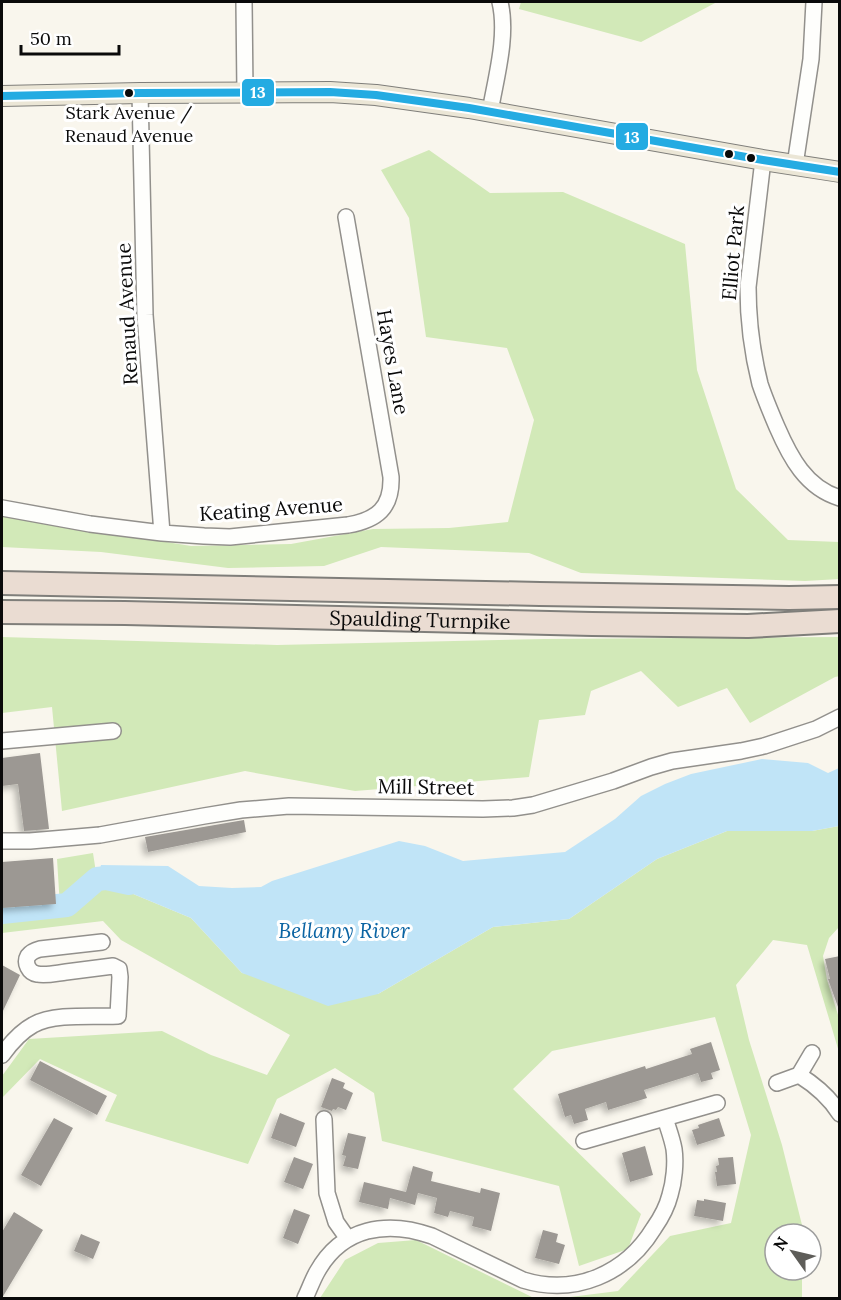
<svg xmlns="http://www.w3.org/2000/svg" width="841" height="1300" viewBox="0 0 841 1300" font-family="Lora,serif">
	<defs>
		<filter id="shadow"><feDropShadow dx="-4" dy="4" stdDeviation="3" flood-color="#0004"/></filter>
	</defs>
	<rect width="100%" height="100%" fill="#f9f6ed"/>
	<!-- forest -->
	<path fill="#d2e9b8" d="M521 2H717L641 42 519 9Z
		M429 150 490 193 563 192 685 244 697 370 736 489 788 540 839 542 840 579 805 581 581 573 529 553 381 547 324 566 228 568 101 552 2 547V515L191 546 291 544 373 529 449 528 508 522 534 420 507 348 426 337 409 218 381 170Z
		M2 637 277 645 545 639 839 637 840 676 835 677 750 723 727 688 678 707 641 671 591 691 585 715 539 720 529 777 355 791 245 771 62 811 52 707 2 713Z
		M839 826V927L829 938 823 956 827 980 839 1018V1052L807 945 773 940 736 985 749 1040 782 1145 802 1225V1234H775V1270H802V1298H562L618 1291 670 1236 731 1223 751 1135 715 1017 552 1051 513 1089 641 1214 628 1249 579 1266 559 1186 382 1141 374 1093 335 1068 277 1099 248 1164 105 1121 117 1095 40 1059 2 1098V1076L29 1039 162 1031 211 1055 267 1075 290 1035 121 940 103 921 2 933V911L60 907 57 859 93 853 97 879 191 918 242 973 378 994 493 927 569 919 657 859 727 831H812Z
		M416 1240 534 1298H320L345 1260 378 1243Z"/>
	<!-- water -->
	<path fill="#c0e4f7" d="M762 759 808 763 828 773 839 768V826L812 831H727L657 859 569 919 493 927 378 994 328 1006 242 973 191 918 97 879 101 865 168 866 199 886 232 888 261 887 272 881 399 841 425 846 463 861 565 852 615 819 641 796 665 784 691 774Z"/>
	<g fill="none" stroke-linecap="round" stroke-linejoin="round">
		<!-- river -->
		<path stroke="#c0e4f7" stroke-width="24" d="M2 912 67 905 97 879 106 878 129 883"/>
	</g>
	<!-- building -->
	<path fill="#9c9893" filter="url(#shadow)" d="M40 753 49 829 24 831 18 784 2 786V758Z
		M244 820 246 832 148 852 145 837Z
		M53 858 56 904 2 908V862Z
		M840 956V1006L838 1007 828 979H830L825 959Z
		M2 965 20 975 2 1013Z
		M711 1042 720 1070 711 1073 713 1079 701 1082 698 1073 644 1090 647 1098 631 1103 608 1110 606 1102 585 1109 588 1120 574 1124 571 1115 565 1117 558 1094 645 1066 646 1069 692 1054 690 1049Z
		M40 1061 107 1096 97 1115 30 1080Z
		M332 1078 345 1083 343 1088 353 1093 346 1110 338 1107 336 1110 333 1109 332 1111 321 1107Z
		M280 1113 305 1123 296 1147 271 1138Z
		M54 1118 73 1128 41 1186 21 1175Z
		M719 1118 725 1136 697 1145 692 1130 699 1128 698 1125Z
		M348 1133 366 1137 358 1169 343 1166 346 1156 342 1155Z
		M645 1146 653 1175 630 1182 622 1153Z
		M294 1157 313 1164 303 1189 284 1182Z
		M733 1157 736 1184 717 1186 715 1172H717L716 1166 719 1165 718 1158Z
		M413 1166 433 1172 431 1181 480 1193 481 1188 500 1193 491 1231 472 1226 474 1217 450 1211 448 1217 434 1213 437 1198 418 1193 415 1205 390 1198 388 1209 359 1202 364 1182 406 1192Z
		M704 1199 726 1203 723 1221 694 1216 697 1200 704 1201Z
		M294 1209 310 1215 298 1244 283 1238Z
		M14 1212 43 1230 2 1298V1232Z
		M543 1230 558 1234 556 1242 565 1245 559 1264 535 1258Z
		M81 1234 100 1242 93 1259 74 1251Z"/>
	<g fill="none" stroke-linecap="round" stroke-linejoin="round">
		<defs>
			<path id="minor" d="M244 2 245 93
				M140 93 145 315 162 533
				M490 112C496 77 508 36 500 2
				M763 160 748 287C748 319 752 352 760 384 765 399 771 413 777 427 790 457 806 488 840 498
				M795 165 811 59 814 2
				M2 508 90 524 162 533 204 536 230 537 348 525C377 520 392 508 391 477L346 217
				M2 741 113 731
				M2 841H30L100 835 204 816 241 810 289 806 483 809 513 808 533 805 613 781 651 767 672 761 741 751 764 746 816 729 840 717
				M2 1055C10 1044 20 1032 33 1025 54 1013 94 1017 118 1016L120 977 119 969 113 966C97 968 81 970 66 972 57 973 46 976 37 974 29 973 24 963 28 956 31 952 36 950 40 949L102 942
				M799 1075 812 1053
				M777 1083 799 1075C815 1085 830 1098 840 1114
				M324 1119 327 1193 336 1222 348 1239
				M584 1141 717 1103
				M305 1298C309 1290 312 1281 317 1272 342 1227 387 1220 432 1236L523 1280C575 1296 626 1274 654 1228 661 1218 667 1207 670 1195 674 1182 676 1163 674 1149 672 1138 668 1128 665 1118"/>
			<path id="major" d="M2 96 140 93 330 92 376 95 469 108 763 160 840 172"/>
			<g id="highway">
				<path d="M2 583 540 594 789 598 840 597"/>
				<path id="s1" d="M2 612 125 613 592 624 748 626 840 621"/>
			</g>
		</defs>
		<!-- minor casing -->
		<use href="#minor" stroke="#92908c" stroke-width="18"/>
		<!-- major casing -->
		<use href="#major" stroke="#7f7e7a" stroke-width="22"/>
		<!-- highway casing -->
		<use href="#highway" stroke="#7f7e7a" stroke-width="26"/>
		<!-- minor -->
		<use href="#minor" stroke="#fefefc" stroke-width="15"/>
		<!-- major -->
		<use href="#major" stroke="#ebe6d6" stroke-width="20"/>
		<!-- highway -->
		<use href="#highway" stroke="#eadcd2" stroke-width="22"/>
		<defs>
			<path id="bus-1" d="M2 96 140 93 330 92 376 95 469 108 763 160 840 172"/>
		</defs>
		<!-- bus-1 casing -->
		<use href="#bus-1" stroke="#fff" stroke-width="12"/>
		<!-- bus-1 -->
		<use href="#bus-1" stroke="#24abe2" stroke-width="8"/>
	</g>
	<!-- markers -->
	<g fill="#0a0a0a" stroke="#fff" stroke-width="2">
		<circle cx="129" cy="93" r="5"/>
		<circle cx="729" cy="154" r="5"/>
		<circle cx="751" cy="158" r="5"/>
	</g>
	<g text-anchor="middle" stroke-width="6" stroke-linejoin="round" paint-order="stroke">
		<!-- bus labels -->
		<g font-size="18" fill="#0a0a0a" stroke="#fff">
			<text x="129" y="119">Stark Avenue /<tspan x="129" dy="23">Renaud Avenue</tspan></text>
		</g>
		<!-- street labels -->
		<g font-size="20" fill="#0a0a0a" stroke="#fff">
			<text transform="translate(733 253) rotate(-85)" y="7">Elliot Park</text>
			<text transform="translate(127 314) rotate(-93)" y="7">Renaud Avenue</text>
			<text transform="translate(393 362) rotate(80)" y="7">Hayes Lane</text>
			<text transform="translate(271 509) rotate(-4)" y="7">Keating Avenue</text>
			<text dy="7" stroke="none"><textPath href="#s1" startOffset="418">Spaulding Turnpike</textPath></text>
			<text transform="translate(426 787) rotate(1)" y="7">Mill Street</text>
		</g>
		<!-- water labels -->
		<g font-size="21" font-style="italic" fill="#0b64a3" stroke="#fff">
			<text x="344" y="938">Bellamy River</text>
		</g>
	</g>
	<g stroke="#fff" stroke-width="2">
		<rect x="241" y="78" width="34" height="29" rx="6" fill="#24abe2"/>
		<rect x="615" y="122" width="34" height="29" rx="6" fill="#24abe2"/>
	</g>
	<g font-size="16" text-anchor="middle" font-weight="bold" fill="#fff">
		<text x="258" y="98">13</text>
		<text x="632" y="143">13</text>
	</g>
	<!-- border -->
	<rect width="841" height="1300" fill="none" stroke="#0a0a0a" stroke-width="6"/>
	<!-- north arrow -->
	<g transform="translate(793 1252) rotate(304)"><circle r="28" fill="#ffffff" stroke="#9d9d9d" stroke-width="1.5"/>
	<path d="M0-4.5L10 22L0 15L-10 22Z" fill="#5e5d59"/>
	<text y="-9" font-size="16" font-weight="bold" text-anchor="middle" fill="#0a0a0a">N</text>
	</g>
	<!-- scale -->
	<path d="M21 45v9h98v-9" fill="none" stroke="#0a0a0a" stroke-width="3"/>
	<text x="30" y="45" font-size="18" fill="#0a0a0a" stroke="#ffffff" stroke-width="4.5" paint-order="stroke">50 m</text>
</svg>
